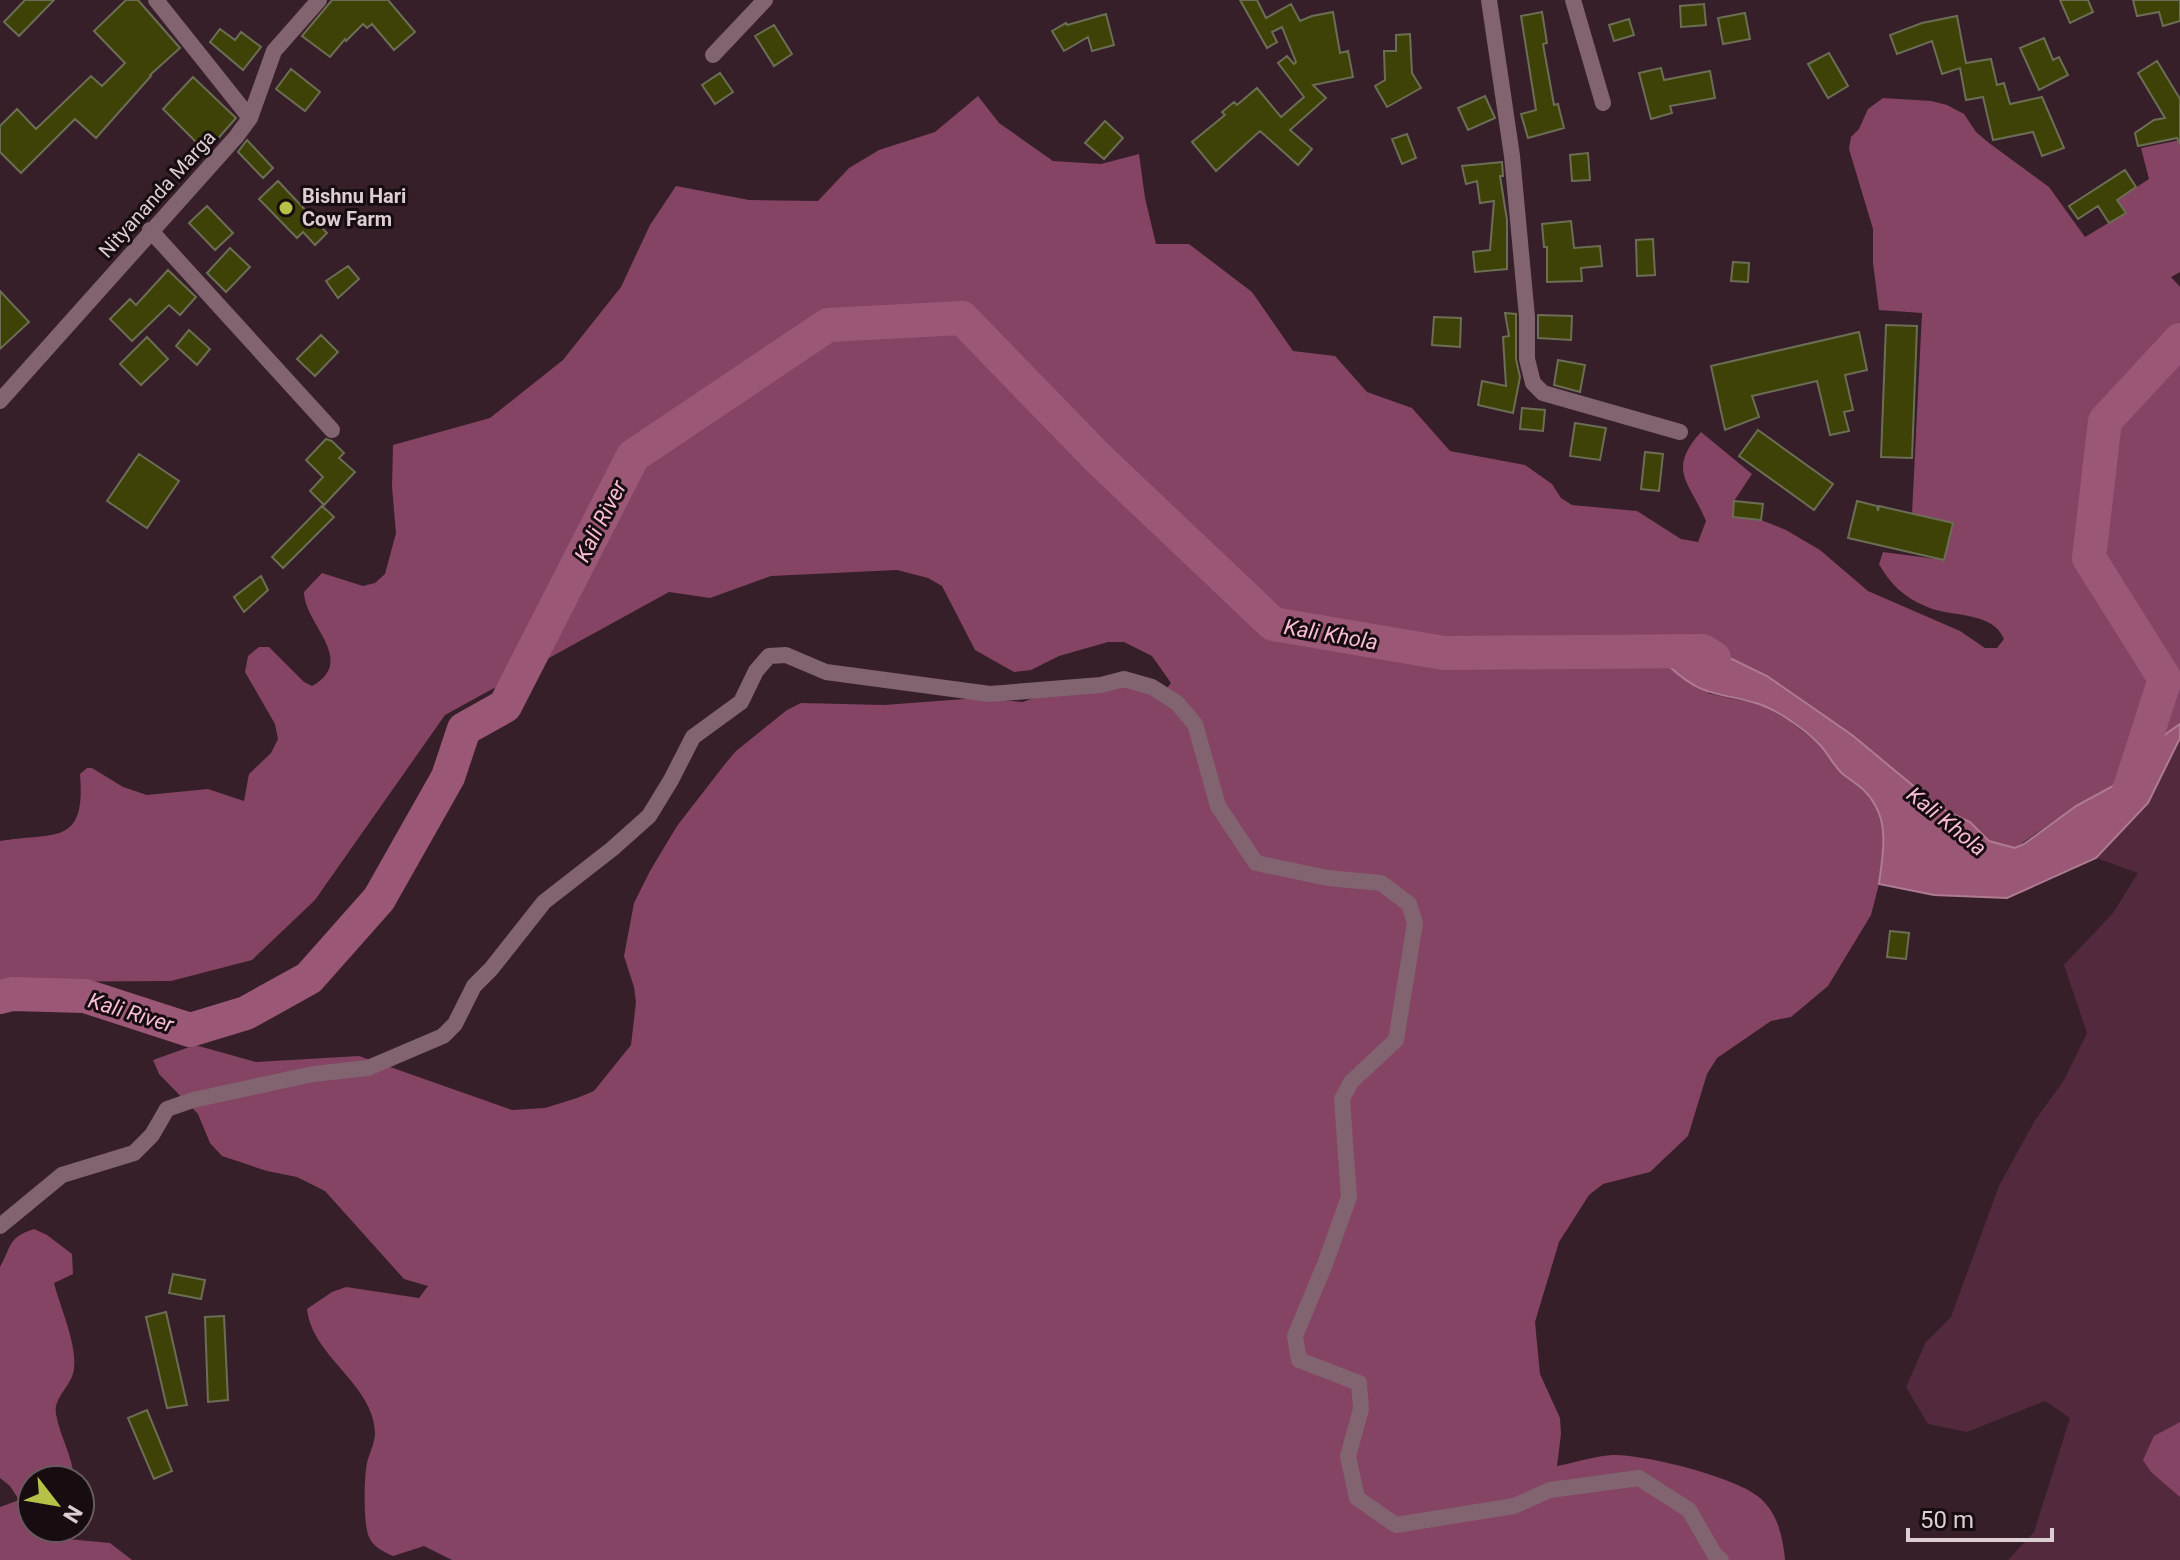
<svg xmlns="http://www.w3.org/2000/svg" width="2180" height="1560" viewBox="0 0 2180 1560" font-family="Roboto,sans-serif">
	<rect width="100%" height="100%" fill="#361f29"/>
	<!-- green -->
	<path fill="#532a3d" d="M2180 738V1560H2008L2034 1532 2070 1418 2045 1401 1967 1432 1928 1424 1906 1387 1926 1342 1951 1317 1999 1186 2034 1122 2064 1080 2087 1033 2064 965 2113 913 2138 873 2096 858 2148 803Z"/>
	<!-- forest -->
	<path fill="#854463" d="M978 96 999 123 1053 161 1101 164 1139 154 1145 198 1156 244H1189L1252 292 1293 351 1335 356 1367 392 1412 408 1450 451 1525 465 1552 484 1561 498 1572 505 1637 511 1681 539 1698 542 1706 521C1690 482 1666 471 1701 432L1752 474 1734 501 1733 517 1761 520 1786 530 1820 550 1868 591 1960 631 1985 648H1997L2004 639C1992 610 1950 618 1925 606 1904 597 1890 584 1879 564L1883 552 1944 560 1952 524 1912 514 1922 313 1879 310 1873 263V229L1849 149 1851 137 1859 129 1868 109 1883 98 1931 101 1947 105 1964 114 1976 132 1989 143 2049 187 2085 237 2125 213 2117 200 2149 179 2141 148 2180 140V272L2171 277 2180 287V724L2133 757 2113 786 2076 806 2015 848 1989 841 1970 822 1940 808 1852 735 1767 676 1707 693 1762 705 1788 720 1819 744 1842 774 1866 793 1876 805 1884 835 1879 884 1871 915 1828 986 1791 1017 1771 1021 1717 1058 1707 1074 1688 1136 1650 1172 1603 1184 1589 1195 1559 1242 1535 1322 1540 1374 1560 1418 1561 1434 1557 1466C1574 1463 1594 1456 1612 1455 1643 1454 1737 1477 1760 1498 1778 1514 1783 1537 1785 1560H452L424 1546 393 1556C384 1552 373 1547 369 1537 363 1525 364 1476 367 1463 369 1454 375 1443 375 1433 374 1384 312 1357 307 1309L332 1292 346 1287 419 1298 428 1286 404 1279 325 1191 297 1177 267 1171 222 1156 210 1143 198 1114 159 1074 153 1060 195 1045 256 1062 359 1056 512 1110 545 1108 577 1098 594 1091 631 1045 636 1002 634 987 624 956 634 903 650 871 677 826 725 764 736 751 787 710 801 703 884 705 978 698 1023 702 1038 696 1108 681 1160 697 1171 683 1152 656 1124 642H1108L1059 656 1031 670 1014 672 975 650 942 586 928 578 897 570 771 576 710 598 669 592 445 715 315 900 252 960 171 981 0 982V841C55 832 86 847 80 774L87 768H92L123 787 147 795 208 789 244 801 249 774 271 753 278 739 275 724 245 672 248 656 259 647H269L304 682 312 686C358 660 304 624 304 592L322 573 363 586 375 583 385 574 396 533 392 487 393 445 490 418 563 360 621 287 650 225 676 186 749 200 818 201 849 168 879 150 935 132Z
		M34 1229 47 1235 72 1254 73 1274 54 1283C60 1307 77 1344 74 1368 73 1385 53 1397 56 1414 60 1437 73 1456 74 1480H32V1528H66L67 1539 110 1543 132 1560H0V1507L19 1500 10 1486 0 1478V1267C12 1246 7 1238 34 1229Z
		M2180 1422V1497L2151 1472 2143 1460 2154 1436Z"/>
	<!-- water -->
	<path fill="#9b5776" stroke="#af7b92" stroke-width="2" d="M1674 639 1697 642 1767 676 1852 735 1940 808 1970 822 1989 841 2015 848 2024 844 2076 806 2113 786 2133 757 2180 724V738L2148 803 2096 858 2007 898 1934 895 1879 884C1882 858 1889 829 1875 805 1868 791 1856 784 1844 775 1835 768 1829 755 1821 746 1807 731 1779 711 1759 704 1720 692 1703 698 1670 667Z"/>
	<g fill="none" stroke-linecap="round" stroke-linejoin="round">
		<!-- river -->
		<path stroke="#9b5776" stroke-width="34" d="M2128 794 2165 679 2089 558 2105 421 2180 340
			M0 997 12 994 85 996 190 1030 246 1013 309 978 379 899 448 777 464 729 505 706 633 456 828 325 962 318 1098 458 1273 624 1444 653 1703 651 1714 658"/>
	</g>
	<!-- building -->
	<path fill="#3e4206" stroke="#6b6e55" stroke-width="2" d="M25 0H54L19 36 4 22Z
		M126 0H138L180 48 150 75 151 76 96 138 75 119 21 173 0 152V126L17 109 36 129 91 76 102 86 125 63 94 31Z
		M332 0H388L415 32 394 50 372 24 367 28 363 24 346 41 345 39 330 57 302 36Z
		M1240 0H1257L1266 18 1291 4 1300 21 1312 16 1333 12 1340 53 1348 51 1353 77 1313 85 1326 98 1290 130 1312 149 1298 165 1260 131 1216 171 1192 142 1225 115 1222 112 1234 102 1237 105 1257 88 1281 117 1304 97 1278 63 1287 56 1294 64 1296 62 1282 27 1272 32 1277 42 1267 48Z
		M2060 0H2088L2093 12 2070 23Z
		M2133 0H2180V21L2163 26 2159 12 2137 16Z
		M1704 4 1706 25 1681 27 1680 6Z
		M1542 12 1547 43 1543 44 1554 105 1558 104 1564 128 1528 138 1521 114 1536 110 1521 16Z
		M1745 13 1750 39 1723 44 1718 18Z
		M1106 14 1114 45 1092 51 1088 37 1064 51 1052 31 1066 23 1067 25Z
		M1957 16 1966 63 1991 59 1997 85 2004 83 2010 104 2042 97 2064 148 2042 156 2033 132 1993 140 1983 97 1966 100 1960 68 1942 74 1932 41 1897 54 1890 35 1922 23Z
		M1629 19 1634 35 1614 41 1609 25Z
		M774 25 792 54 774 66 755 36Z
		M220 29 235 40 241 32 261 47 243 70 210 42Z
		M1410 34 1412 73 1421 88 1387 107 1375 86 1385 80 1384 51H1396V35Z
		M2044 38 2053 60 2059 57 2068 75 2039 90 2020 48Z
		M1829 53 1848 86 1828 98 1808 64Z
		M2157 61 2180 99V144L2177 138 2138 146 2135 133 2154 120 2165 118 2138 73Z
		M1661 68 1664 80 1710 71 1715 98 1670 106 1672 113 1651 119 1639 73Z
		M291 69 320 92 305 111 276 89Z
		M720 73 733 92 715 104 702 85Z
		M193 77 236 118 206 152 163 109Z
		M1485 96 1495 118 1468 130 1458 108Z
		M1105 121 1123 138 1104 159 1085 143Z
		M1407 134 1416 158 1402 164 1392 139Z
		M247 140 273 168 263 178 238 152Z
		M1588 153 1590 180 1572 181 1570 155Z
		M1502 162 1503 176H1500L1507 220V269L1475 272 1473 252 1490 250 1494 201 1480 203 1477 181 1466 184 1462 166Z
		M2125 170 2136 187 2117 200 2126 213 2109 223 2098 206 2078 219 2069 206Z
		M278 181 327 233 315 245 303 232 297 238 259 199Z
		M207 206 233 233 215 250 189 223Z
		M1571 221 1574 248 1600 246 1602 266 1581 268 1582 281 1547 282V247H1544L1542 224Z
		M1653 239 1655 275 1637 276 1636 240Z
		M230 248 250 267 226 292 207 273Z
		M1733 262 1749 263 1748 282 1731 281Z
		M348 266 359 279 338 298 326 281Z
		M168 270 196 297 180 315 169 305 132 341 110 319 130 299 136 305Z
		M0 291 29 322 0 349Z
		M1505 313 1516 314V359L1520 377 1513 413 1478 405 1482 381 1506 386 1503 337 1509 336Z
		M1538 315 1572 316 1571 340 1538 338Z
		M1434 317 1461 318 1460 347 1432 345Z
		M1886 325 1917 326 1912 458 1881 457Z
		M189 330 210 349 197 365 176 346Z
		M1859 332 1867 370 1845 375 1853 410 1844 412 1849 431 1830 435 1817 381 1752 396 1759 417 1725 430 1711 366Z
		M321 335 338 352 315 376 297 359Z
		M147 337 168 359 141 385 120 364Z
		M1558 360 1585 365 1580 392 1554 385Z
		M1522 408 1545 410 1543 431 1520 429Z
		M1575 423 1606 428 1600 460 1570 456Z
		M1758 430 1833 484 1814 510 1739 456Z
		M326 439 332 441 344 453 339 458 355 472 324 505 310 491 323 477 306 460Z
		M1645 452 1663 454 1659 491 1641 489Z
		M139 454 179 481 147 528 107 501Z
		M1734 501 1763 504 1761 520 1733 517Z
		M1857 501 1877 506 1878 511 1879 506 1953 523 1944 560 1848 538Z
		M322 506 334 517 283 568 272 557Z
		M261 576 268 590 244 612 234 597Z
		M1890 931 1909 933 1906 959 1887 957Z
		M173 1274 205 1280 201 1299 169 1293Z
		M166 1312 187 1405 167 1408 146 1317Z
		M224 1316 228 1400 208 1402 205 1317Z
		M147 1410 172 1471 154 1479 128 1418Z"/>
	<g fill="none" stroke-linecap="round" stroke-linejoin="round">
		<!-- minor -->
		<path stroke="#826370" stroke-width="16" d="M156 0 250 118
			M1489 0 1512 156 1527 317V359L1533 383 1543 393 1680 432
			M1573 0 1603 103
			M713 55 765 0
			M150 230 332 430
			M0 401 236 137 250 118 274 51 319 0"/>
		<!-- tertiary -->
		<path stroke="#826370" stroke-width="16" d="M0 1226 62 1175 134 1153 152 1135 167 1109 193 1100 313 1074 368 1068 443 1036 455 1024 474 986 491 969 544 902 612 849 649 816 671 780 693 737 741 702 756 671 769 656 786 655 826 672 990 694 1101 685 1124 679 1152 687 1177 703 1195 724 1218 806 1256 863 1328 878 1381 883 1409 904 1415 923 1396 1040 1351 1082 1342 1099 1349 1197 1325 1264 1295 1336 1299 1360 1359 1383 1361 1409 1348 1456 1357 1498 1396 1525 1514 1506 1550 1490 1639 1478 1689 1510 1715 1555 1721 1560"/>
	</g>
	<!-- markers -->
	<circle fill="#b6c148" stroke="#170d11" stroke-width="3" cx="286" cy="208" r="8"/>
	<g text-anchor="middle" stroke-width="6" stroke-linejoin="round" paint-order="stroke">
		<!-- street labels -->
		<g font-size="20" fill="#ddced4" stroke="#170d11">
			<text transform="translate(157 194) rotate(-48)" y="7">Nityananda Marga</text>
		</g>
		<!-- poi labels -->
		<g font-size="20" font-weight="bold" fill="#ddced4" stroke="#170d11" text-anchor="start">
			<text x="302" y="203">Bishnu Hari<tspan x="302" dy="23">Cow Farm</tspan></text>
		</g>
		<!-- water labels -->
		<g font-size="22" font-style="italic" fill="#f8bcd5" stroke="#170d11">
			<text transform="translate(600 521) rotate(-63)" y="8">Kali River</text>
			<text transform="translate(1331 634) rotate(10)" y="8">Kali Khola</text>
			<text transform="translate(1947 821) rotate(39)" y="8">Kali Khola</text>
			<text transform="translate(131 1012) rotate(17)" y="8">Kali River</text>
		</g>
	</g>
	<!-- north arrow -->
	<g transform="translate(56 1504) rotate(121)"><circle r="38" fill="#170d11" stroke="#665a5f" stroke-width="2"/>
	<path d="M0-6L14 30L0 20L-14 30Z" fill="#b6c148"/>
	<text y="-12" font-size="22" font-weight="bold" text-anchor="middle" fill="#ddced4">N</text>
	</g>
	<!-- scale -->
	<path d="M1908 1528v12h144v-12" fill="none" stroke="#ddced4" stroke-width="4"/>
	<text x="1920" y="1528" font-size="24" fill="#ddced4" stroke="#170d11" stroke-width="6" paint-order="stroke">50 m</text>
</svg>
